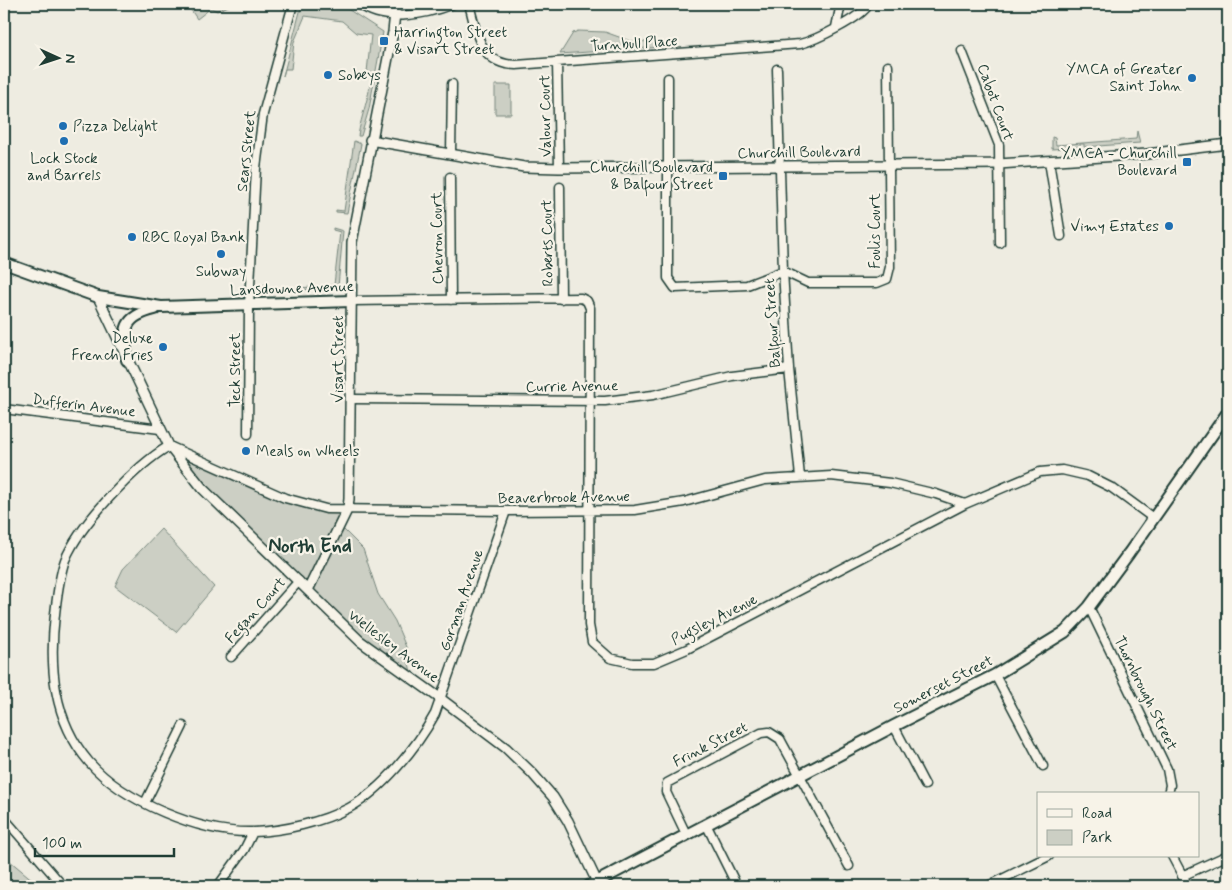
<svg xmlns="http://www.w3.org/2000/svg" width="1232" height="890" viewBox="0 0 1232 890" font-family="Mynerve,sans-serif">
	<rect width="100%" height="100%" fill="#eeece1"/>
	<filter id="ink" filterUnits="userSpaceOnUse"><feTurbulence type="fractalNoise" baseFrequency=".02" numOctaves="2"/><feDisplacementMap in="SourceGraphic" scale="10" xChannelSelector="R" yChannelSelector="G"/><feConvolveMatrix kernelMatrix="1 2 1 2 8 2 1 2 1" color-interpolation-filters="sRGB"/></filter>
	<g filter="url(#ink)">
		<!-- green -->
		<path fill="#cccfc4" stroke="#76867c" d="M187 4H233L217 11 211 8 197 19Z
			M302 4H340L383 32 369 109 361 136H358C361 116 370 95 372 73L367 72 371 35 356 33 342 21 305 16 294 42 291 69H285L283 76Z
			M578 31 605 32 630 41 670 43 676 46 560 54 573 33Z
			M495 85H511V114H495Z
			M1137 131 1140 143 1084 147V144H1080V147L1052 149V137L1055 138 1056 145 1136 139Z
			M354 141 361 144 347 213 336 212V210L344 211Z
			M333 228 343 231 338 287 264 293V284L266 291 334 285 340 232 333 230Z
			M169 446 298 503 348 508 339 525 363 549 378 594 395 621 406 647 412 678 360 641 203 489Z
			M161 529 214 587 176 632 115 586 123 569Z
			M4 855V856L40 886H4Z"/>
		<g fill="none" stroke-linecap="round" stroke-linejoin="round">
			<defs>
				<path id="minor" d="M359 4C385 23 425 15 453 4
					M469 4C477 33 479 64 516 65L800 44C816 40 861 18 869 4
					M836 27 841 4
					M962 51 999 145 1000 243
					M557 62 559 168
					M777 69 783 271 789 369 800 477
					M668 78V278L675 288 747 285 783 271 808 283H877L887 279 890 267 888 66
					M451 154 452 84
					M1049 161 1061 236
					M450 177 451 300
					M560 187 561 299
					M352 301 581 298 587 301 590 308 589 625 592 642 610 658 632 663H654L687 649 965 504 1040 472 1062 470 1088 476 1112 488 1153 518
					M352 399 605 401 653 395 732 376 789 369
					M4 409 160 429
					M248 434 249 305 256 168 263 114 293 4
					M506 511 435 714C417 747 382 790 349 808 322 822 284 831 254 832 201 834 124 802 89 762 53 720 49 666 55 614 57 597 59 577 65 560 80 524 135 466 169 446L285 498 326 509 506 511 635 510 684 502 765 480 831 476 890 483 936 494 965 504
					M1089 607 1167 769 1170 785 1168 794
					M231 657 299 581
					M995 675 1043 766
					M894 726 925 785
					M145 803 183 726
					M4 818 63 886
					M706 824 737 886
					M686 834 666 792 667 783 761 733 769 732 780 739 849 866
					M1172 856 1188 886
					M1182 876 1228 855
					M218 886 244 850 253 832
					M988 886 1049 856"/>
				<path id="tertiary" d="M370 140 524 167 559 168 999 164 1147 154 1228 144
					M98 297 169 446 203 489 360 641 441 699 506 748 532 773 553 797 568 821 597 882
					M308 590 348 508 349 499 352 242 393 32 396 4"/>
				<path id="secondary" d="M4 263 98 297 161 307 352 301
					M127 360C124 329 122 317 155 309
					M589 886 894 726 995 675 1065 632 1089 607 1129 553 1228 412"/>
			</defs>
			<!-- minor casing -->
			<use href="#minor" stroke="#1f3d34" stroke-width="11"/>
			<!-- tertiary casing -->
			<use href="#tertiary" stroke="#1f3d34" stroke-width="12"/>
			<!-- secondary casing -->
			<use href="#secondary" stroke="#1f3d34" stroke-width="14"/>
			<!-- minor -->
			<use href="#minor" stroke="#f7f3e8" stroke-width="8"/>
			<!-- tertiary -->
			<use href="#tertiary" stroke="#f7f3e8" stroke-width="9"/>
			<!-- secondary -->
			<use href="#secondary" stroke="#f7f3e8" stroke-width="10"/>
		</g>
	</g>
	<!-- markers -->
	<g fill="#1f6fb2" stroke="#f7f3e8" stroke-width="2">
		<rect x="379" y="36" width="10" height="10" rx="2.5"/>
		<circle cx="328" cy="75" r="5"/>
		<circle cx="1192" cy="78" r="5"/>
		<circle cx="63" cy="126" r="5"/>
		<circle cx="64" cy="141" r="5"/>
		<rect x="1182" y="157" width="10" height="10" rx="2.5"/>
		<rect x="718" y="171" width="10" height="10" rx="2.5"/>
		<circle cx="1169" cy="226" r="5"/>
		<circle cx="132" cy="237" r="5"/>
		<circle cx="221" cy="254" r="5"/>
		<circle cx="163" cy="347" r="5"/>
		<circle cx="246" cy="451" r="5"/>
	</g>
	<g text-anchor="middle" stroke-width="4.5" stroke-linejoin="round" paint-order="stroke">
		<!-- poi labels -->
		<g font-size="15" fill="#1f3d34" stroke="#f7f3e8" text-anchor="start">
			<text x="394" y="37">Harrington Street<tspan x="394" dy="17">&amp; Visart Street</tspan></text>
			<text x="1182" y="74" text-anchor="end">YMCA of Greater<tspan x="1182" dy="17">Saint John</tspan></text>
			<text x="338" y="80">Sobeys</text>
			<text x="73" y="131">Pizza Delight</text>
			<text x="1177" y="158" text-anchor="end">YMCA - Churchill<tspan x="1177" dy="17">Boulevard</tspan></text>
			<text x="64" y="163" text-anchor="middle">Lock Stock<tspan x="64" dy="17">and Barrels</tspan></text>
			<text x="713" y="172" text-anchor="end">Churchill Boulevard<tspan x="713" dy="17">&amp; Balfour Street</tspan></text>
			<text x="1159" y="231" text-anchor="end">Vimy Estates</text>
			<text x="142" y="242">RBC Royal Bank</text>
			<text x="221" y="276" text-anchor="middle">Subway</text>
			<text x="153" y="343" text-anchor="end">Deluxe<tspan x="153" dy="17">French Fries</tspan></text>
			<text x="256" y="456">Meals on Wheels</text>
		</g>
		<!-- street labels -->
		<g font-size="15" fill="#1f3d34" stroke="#f7f3e8">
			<text transform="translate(634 43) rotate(-4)" y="5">Turnbull Place</text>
			<text transform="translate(996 102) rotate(70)" y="5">Cabot Court</text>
			<text transform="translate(545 116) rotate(-91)" y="5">Valour Court</text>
			<text transform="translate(246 151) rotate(-84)" y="5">Sears Street</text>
			<text transform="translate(799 152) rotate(-1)" y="5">Churchill Boulevard</text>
			<text transform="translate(875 231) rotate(-90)" y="5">Foulis Court</text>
			<text transform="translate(437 238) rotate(-91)" y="5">Chevron Court</text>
			<text transform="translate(547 243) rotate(-91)" y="5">Roberts Court</text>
			<text transform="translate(292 288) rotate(-2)" y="5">Lansdowne Avenue</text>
			<text transform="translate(772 323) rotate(-94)" y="5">Balfour Street</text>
			<text transform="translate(338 359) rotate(-90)" y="5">Visart Street</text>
			<text transform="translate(235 370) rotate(-90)" y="5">Teck Street</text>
			<text transform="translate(572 386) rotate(-1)" y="5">Currie Avenue</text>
			<text transform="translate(84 405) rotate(7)" y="5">Dufferin Avenue</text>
			<text transform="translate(564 497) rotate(-1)" y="5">Beaverbrook Avenue</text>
			<text transform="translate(461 600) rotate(-71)" y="5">Gorman Avenue</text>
			<text transform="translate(255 610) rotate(-48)" y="5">Fegan Court</text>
			<text transform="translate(714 619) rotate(-27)" y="5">Pugsley Avenue</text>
			<text transform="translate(394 646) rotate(37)" y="5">Wellesley Avenue</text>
			<text transform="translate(943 684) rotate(-27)" y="5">Somerset Street</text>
			<text transform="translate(1146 693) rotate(64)" y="5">Thornbrough Street</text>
			<text transform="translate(710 744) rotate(-27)" y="5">Frink Street</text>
		</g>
		<!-- district labels -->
		<g font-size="20" font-weight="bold" fill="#1f3d34" stroke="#f7f3e8">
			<text x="310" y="552">North End</text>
		</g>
	</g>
	<!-- margin -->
	<rect width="1232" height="890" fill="none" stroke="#f7f3e8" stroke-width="20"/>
	<rect x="10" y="10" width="1212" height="870" fill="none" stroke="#1f3d34" stroke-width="2" filter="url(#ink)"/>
	<!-- legend -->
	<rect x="1037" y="792" width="162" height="65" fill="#f7f3e8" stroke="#a1aaa0"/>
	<rect x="1047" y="809" width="25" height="8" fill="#f7f3e8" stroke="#a1aaa0"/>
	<text x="1082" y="818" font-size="15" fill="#1f3d34">Road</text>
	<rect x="1047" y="830" width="25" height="15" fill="#cccfc4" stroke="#a1aaa0"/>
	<text x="1082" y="842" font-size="15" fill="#1f3d34">Park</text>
	<!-- north arrow -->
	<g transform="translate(58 58) rotate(93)" stroke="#f7f3e8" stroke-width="4" paint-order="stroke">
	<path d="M0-4L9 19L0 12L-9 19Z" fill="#1f3d34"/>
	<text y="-8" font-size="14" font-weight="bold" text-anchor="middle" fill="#1f3d34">N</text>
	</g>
	<!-- scale -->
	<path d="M35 848v8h139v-8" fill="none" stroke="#1f3d34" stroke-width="2.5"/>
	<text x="42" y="848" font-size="15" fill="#1f3d34" stroke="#f7f3e8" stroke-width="4" paint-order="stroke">100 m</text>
</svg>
